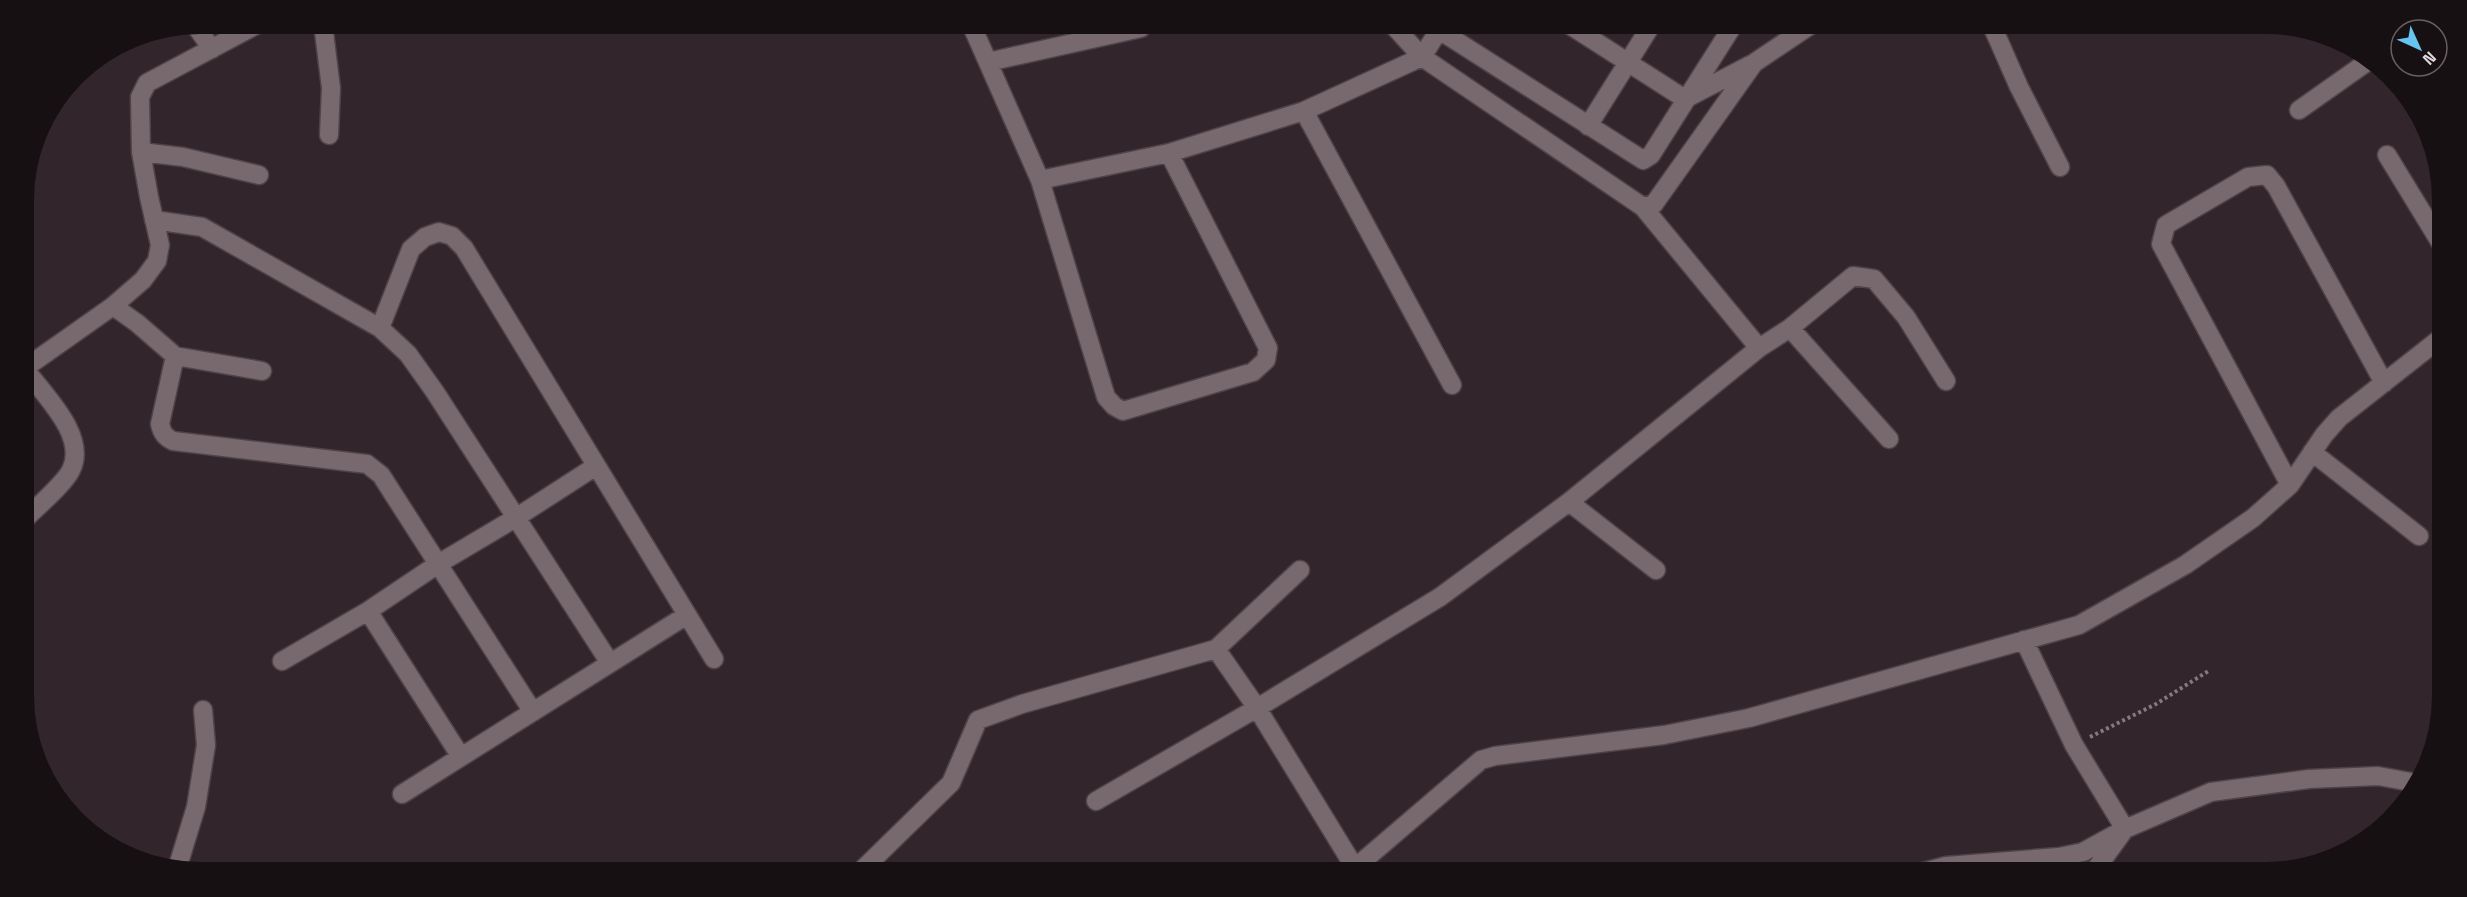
<svg xmlns="http://www.w3.org/2000/svg" width="2467" height="897" viewBox="0 0 2467 897" font-family="'Space Grotesk',sans-serif">
	<rect width="100%" height="100%" fill="#32252b"/>
	<g fill="none" stroke-linecap="round" stroke-linejoin="round">
		<defs>
			<path id="minor" d="M258 24 147 83 140 97 141 152 149 197 160 245 157 261 143 280 113 306 137 323 175 356 262 371
				M323 24 331 88 329 135
				M971 24 1040 180 1169 153 1304 111 1422 57 1439 30 1432 24
				M1392 24 1422 57 1643 207 1654 204 1754 63 1812 24
				M1443 24 1439 30 1643 160 1651 155 1734 24
				M1568 24 1685 99 1750 65
				M1989 24 1993 28 2019 87 2060 167
				M195 25 212 49
				M988 62 1141 28
				M2299 110 2367 62
				M1304 111 1452 385
				M1588 126 1652 24
				M141 152 183 157 259 175
				M2387 155 2442 245
				M1040 180 1106 397 1114 406 1123 411 1253 372 1266 360 1268 348 1169 153
				M1643 207 1759 348
				M154 220 202 227 380 328 408 354 435 392 610 663
				M380 328 411 249 425 237 439 232 452 236 464 248 714 659
				M1790 328 1889 439
				M175 356 160 424C162 433 165 437 173 441L367 464 381 475 533 712
				M25 368 113 306
				M25 369C44 395 88 436 71 470 65 483 37 507 26 518
				M2312 452 2419 536
				M2290 485 2161 244 2166 225 2248 177 2267 175 2276 186 2384 383
				M1569 502 1656 570
				M368 611 461 757
				M2024 640 2074 745 2125 829
				M1216 649 1257 708 1355 868
				M282 661 368 611 438 564 517 517 596 466
				M402 794 687 615
				M1096 801 1257 708 1440 597 1569 502 1759 348 1790 328 1853 276 1874 279 1906 317 1946 381
				M177 869 196 807 206 745 203 710
				M859 873 951 783 978 720 1022 704 1216 649 1300 570
				M1349 873 1481 760 1495 756 1664 735 1749 718 2079 625 2185 565 2253 518 2290 485 2324 435 2339 418 2442 337
				M1920 873 1946 866 2059 857 2083 852 2125 829 2211 792 2309 779 2378 776 2411 782 2417 788
				M2093 873 2122 833"/>
		</defs>
		<!-- minor casing -->
		<use href="#minor" stroke="#4e4348" stroke-width="21"/>
		<!-- path -->
		<path stroke="#84797e" stroke-width="4" stroke-dasharray="3 3" stroke-linecap="butt" d="M2090 737 2156 704 2210 670"/>
		<!-- minor -->
		<use href="#minor" stroke="#78696f" stroke-width="18"/>
	</g>
	<!-- crop -->
	<path d="M0 0H2467V897H0ZM200 34H2266A166 166 0 0 1 2432 200V696A166 166 0 0 1 2266 862H200A166 166 0 0 1 34 696V200A166 166 0 0 1 200 34Z" fill="#161013" fill-rule="evenodd"/>
	<!-- north arrow -->
	<g transform="translate(2419 48) rotate(135)"><circle r="28" fill="#161013" stroke="#686164" stroke-width="1.5"/>
	<path d="M0-4.5L10 22L0 15L-10 22Z" fill="#66c4ef"/>
	<text y="-9" font-size="16" font-weight="bold" text-anchor="middle" fill="#e3dadd">N</text>
	</g>
</svg>
